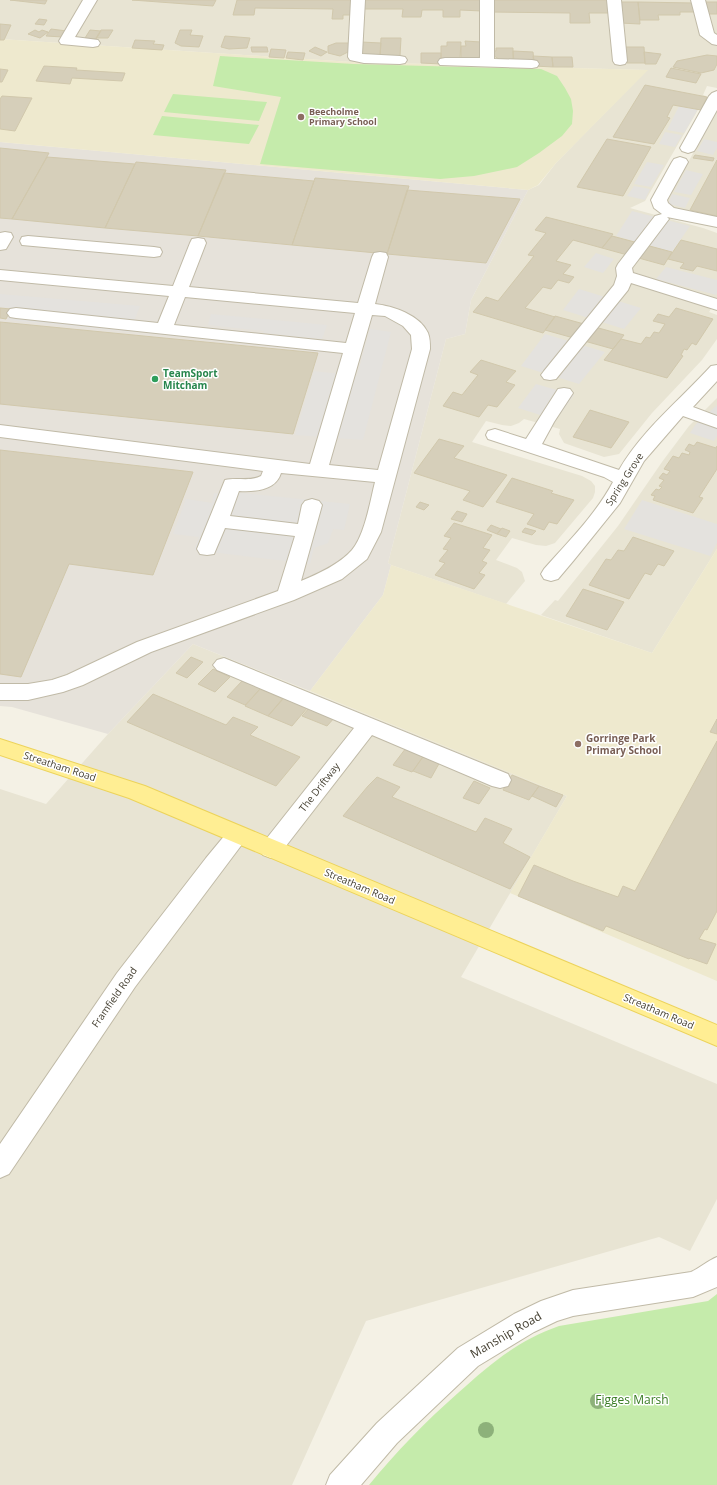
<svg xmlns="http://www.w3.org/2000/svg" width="717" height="1485" viewBox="0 0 717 1485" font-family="'Open Sans',sans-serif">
	<rect width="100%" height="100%" fill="#f4f1e5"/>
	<!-- residential -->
	<path fill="#e8e4d3" d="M0 0H717V88L707 86 703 95 706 96 645 201 630 208 703 228 717 233V300L709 312 717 315V339L702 360 652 413 619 454 604 457 564 443 559 434 560 429 524 419 519 423 511 426 502 425 486 421 472 442 582 476 591 481 595 486V492L593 498 555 543 546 546 536 545 512 538 496 560 517 568 522 572 525 581 506 604 391 565 388 563 446 339 465 334 471 300 528 190 539 185 556 163 647 70 352 62 0 39Z
		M717 108V218L667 207 666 204Z
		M717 398V549L652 653 541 615 555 600 558 601 618 526 662 462 689 426Z
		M193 644 567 796 461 977 717 1084V1199L690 1251 659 1237 366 1321 292 1485H0V789L46 804 108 734Z"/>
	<!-- industrial -->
	<path fill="#e6e2da" d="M0 142 528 190 471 300 465 334 446 339 388 563 391 565 383 595 310 691 193 644 108 734 12 707 0 706Z"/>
	<!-- education -->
	<path fill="#eee9ce" d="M0 39 352 62 648 70 556 163 538 185 528 190 0 142Z
		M717 549V981L510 893 567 796 310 691 383 595 391 565 652 653Z"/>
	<!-- green -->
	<path fill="#c5ebab" d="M220 56 354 64 541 69 557 76 565 88 571 99 573 111 572 124 562 136 539 153 517 167 474 176 440 179 260 164 281 97 213 86Z
		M173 94 267 102 259 121 164 112Z
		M162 116 259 125 249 144 153 135Z
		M717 1294V1485H369C396 1452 426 1421 458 1393 490 1364 517 1341 559 1326L708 1301Z"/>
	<!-- parking -->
	<path fill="#e4e2de" d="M679 106 698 109 684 133 667 130Z
		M665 132 682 135 675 147 659 144Z
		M704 139 717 142V148L713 155 697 151Z
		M647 162 664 165 651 187 634 184Z
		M686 170 703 174 691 195 674 192Z
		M634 186 650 189 645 200 627 196Z
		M672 194 690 198 685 208 668 204Z
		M632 211 690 226 672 252 616 236Z
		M596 253 614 259 603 273 584 267Z
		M666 267 717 280V293L716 295 656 279Z
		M579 289 641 308 624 329 563 310Z
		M0 294 140 306 130 332 8 320 12 308 0 307Z
		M211 314 327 325 322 339 263 333 264 331 208 325Z
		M370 329 391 332 363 440 295 435 314 371 357 376Z
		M545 334 605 352 579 384 521 366Z
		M536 384 574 395 556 420 518 408Z
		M717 405V436L714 441 690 433 696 424Z
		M222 491 350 504 344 530 333 529 328 543 314 548 310 564 194 550 199 537 173 534 186 499 212 503 214 493 221 494Z
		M642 500 717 524V543L710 556 624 529Z"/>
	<!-- building -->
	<path fill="#d6cfba" stroke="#d1c8ac" d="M10 0H47L45 4Z
		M132 0H216L213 6Z
		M237 0H355L354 15H343V19H332L333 9 255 8 254 15H233Z
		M363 0H482V11L460 10V17H443V10H422L421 17H402L403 9H363Z
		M490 0H609L610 13H589L590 23H570V13L490 12Z
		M618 2H638L640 24 620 23Z
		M638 2 694 3 696 12H680V15H658L659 20H640Z
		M704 2H717V14H706Z
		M39 19 47 20 44 25 35 24Z
		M0 24 11 25 4 40H0Z
		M51 29 67 31 63 37 46 36Z
		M35 30 39 32 42 30 48 32 40 38 28 34Z
		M90 30 101 31 96 39 85 38Z
		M101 30H113L108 38H96Z
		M180 30H192L190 35 203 36 199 47 181 46 175 43Z
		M225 36 250 38 247 48 229 49 221 47Z
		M381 38H401L400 56H380Z
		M135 40 155 41 153 44 164 45 162 50 132 48Z
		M465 41 481 42 482 56 471 60 461 58V46H466Z
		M361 42 381 43 380 56 365 57 359 49Z
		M447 42H461L460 58H448V60H441V46H447Z
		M336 43H351L350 51 340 56 328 53V46Z
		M251 47H267L268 52H252Z
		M315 47 327 52 321 56 309 51Z
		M625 47H644L645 63H627Z
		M496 48H513V59L502 61 491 54 492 51H496Z
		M271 49 286 50 284 58 269 57Z
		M513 51 533 52 534 62H514Z
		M288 52 305 53 303 60 286 58Z
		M644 52 661 54 656 64H645Z
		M421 53H441V64L421 63Z
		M707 55 717 56V64L714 70 701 73 673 67 677 61Z
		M533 56 552 57 553 67 534 66Z
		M552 57H572L573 67H553Z
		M44 66 77 68 76 70 125 73 122 81 72 78 70 84 36 81Z
		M671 68 701 74 696 83 666 77Z
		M0 69 8 70 2 82H0Z
		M645 85 707 97 701 110 673 105 667 117 670 118 654 144 613 137Z
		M2 96 32 98 15 131 0 129V99Z
		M607 139 651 147 623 196 577 187Z
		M0 148 49 153 12 219 0 218Z
		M695 155 714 158 713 161 693 158Z
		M47 157 135 164 105 228 12 219Z
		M717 160V216L690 210Z
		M136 162 226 170 198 236 105 228Z
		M224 173 314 181 292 245 198 236Z
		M315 178 409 186 387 254 292 245Z
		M407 190 520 199 486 263 387 254Z
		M546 217 613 234 602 248 573 240 556 261 571 265 563 274 574 277 569 283 558 280 551 289 543 287 525 308 555 317 543 333 473 312 486 297 498 301 534 256 528 255 546 233 535 230Z
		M612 236 672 252 664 265 602 248Z
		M681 240 717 249V271L697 266 693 271 680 268 684 263 668 259Z
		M0 308 11 309 6 319 0 318Z
		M676 308 713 319 696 345 692 343 687 350 684 349 681 355 683 356 667 378 604 360 621 339 641 344 646 337 650 338 654 332 659 333 665 324 653 321 658 314 669 317Z
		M555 316 624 335 613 349 545 330Z
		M0 322 318 353 293 434 0 404Z
		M481 360 516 371 506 382 515 385 497 407 488 405 479 417 443 406 453 392 462 395 478 375 470 372Z
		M590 410 629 422 611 448 573 437Z
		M439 439 464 446 454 458 507 475 483 507 463 500 470 491 414 473Z
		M697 442 716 448 717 446V469L699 497 703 498 693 513 653 500 655 496 651 495 656 489 659 490 662 487 659 486 664 480 659 478 663 473 667 475 670 471 664 469 673 456 679 458 682 453 689 455 690 452 685 450 689 444 694 446Z
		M0 450 193 472 153 575 69 564 21 677 0 674Z
		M512 478 553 491 551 493 574 500 557 524 549 522 544 530 527 524 534 514 496 502Z
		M420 502 429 505 424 510 416 507Z
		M457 511 467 514 462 522 451 519Z
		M454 523 492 535 483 548 490 550 482 561 487 563 479 573 485 575 474 589 435 575 445 563 439 561 448 550 443 549 451 538 444 536Z
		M491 525 501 529 497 534 487 530Z
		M502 528 510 531 506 537 497 534Z
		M525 528 536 531 532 535 522 532Z
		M633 537 674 551 664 566 658 564 651 575 645 573 629 599 589 585 606 559 611 560 618 550 624 551Z
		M583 589 624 602 607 630 566 616Z
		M191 657 203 662 187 678 176 673Z
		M213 669 230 677 215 692 198 684Z
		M242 681 261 688 245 705 227 697Z
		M260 689 283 699 268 716 245 706Z
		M153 694 226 725 233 717 258 727 250 735 300 757 276 786 127 722Z
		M284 697 308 707 292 726 268 716Z
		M310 707 335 717 327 726 302 716Z
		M717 719V734L710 732Z
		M717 741V911L707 930 705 929 699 939 716 944 707 964 690 958 689 959 606 926 603 931 518 896 534 865 573 881 618 897 623 886 635 891Z
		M406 748 425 754 412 772 393 765Z
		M425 754 441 760 431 778 413 771Z
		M512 775 539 786 529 800 503 790Z
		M377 777 400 787 392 797 476 832 485 818 512 829 503 843 530 857 510 889 343 816 368 786Z
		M474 781 490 788 479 804 463 798Z
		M539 786 563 795 556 807 532 796Z"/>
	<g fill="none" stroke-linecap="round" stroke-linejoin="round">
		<defs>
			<path id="minor" d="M83 0H97L75 37 98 40 100 43 98 46 93 47 61 44 59 41Z
				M351 0H365L362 54 400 56 405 57 407 60 405 63 400 64 364 63 350 60 348 57Z
				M480 0H494V59L532 60 537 61 539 64 537 67 532 68 440 65 438 62 440 59 445 58H480Z
				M607 0H621L627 61 625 64 620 65 615 64 613 61Z
				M691 0H705L714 33 717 35V45L712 44 700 35Z
				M717 91V110L696 148 694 151 688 153 682 151 680 148 709 96 712 93Z
				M680 157 686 159 688 162 667 200 668 203 674 208 717 217V227L667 217 669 219 632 268 633 273 717 299V310L631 283 628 290 556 379 550 380 544 379 541 375 544 371 614 285 617 276 616 268 618 264 655 216 662 214 654 208 651 200 672 162 674 159Z
				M5 232 11 233 13 237 6 249 0 250V233Z
				M28 236 154 247 160 248 162 252 160 256 154 257 22 245 20 241 22 237Z
				M198 238 204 239 206 243 189 287 358 303 372 257 374 253 380 252 386 253 388 257 375 304C393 306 420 315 428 333 430 338 430 344 430 349L381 532 367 559 342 579 294 600 151 652 83 685 63 692 28 700H0V684H28L52 680 67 675 137 642 278 591 295 536 225 528 214 554 207 555 200 554 197 549 225 480C237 477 250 482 261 476L263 471 0 437V425L310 464 343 353 16 318 10 317 7 313 10 309 16 308 158 323 169 296 0 280V270L173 286 190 243 192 239ZM185 297 355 313 346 343 174 325ZM372 315 385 316 403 326 411 335 412 349 378 470 329 465ZM281 473 375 482C370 502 365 534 352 550 340 564 318 574 301 581L322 505 319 501 312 499 305 501 302 505 298 524 230 516 239 491C256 492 276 490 281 473Z
				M717 365V381L693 407 717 416V428L683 416 644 461 620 503 574 560 558 579 551 581 544 579 541 574 544 569C568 542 596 514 613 482L604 477 488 439 486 435 488 431 495 429 526 439 558 389 564 388 570 389 573 393 554 422 542 444 619 470C642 430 680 400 711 366Z
				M224 658 508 774 511 780 508 786 500 788 492 786 372 735 279 855 271 858 263 855 259 849 263 843 354 728 217 670 213 665 217 660Z
				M238 826 246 829 249 835 135 987 9 1174 0 1178V1144L117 973 206 858 230 829Z
				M717 1257V1287L693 1297 573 1316 557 1321 534 1332 478 1366 397 1443 361 1485H326L330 1475 377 1423 458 1348 514 1314 541 1301 573 1290 691 1272C700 1268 707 1261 717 1257Z"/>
			<path id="major" d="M0 739 145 786 717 1025V1046L129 798 0 755Z"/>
		</defs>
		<!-- minor casing -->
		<use href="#minor" stroke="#c0baa7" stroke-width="2"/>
		<!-- major casing -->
		<use href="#major" stroke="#ecd35b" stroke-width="2"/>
		<!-- minor -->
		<use href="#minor" fill="#fff" fill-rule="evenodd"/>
		<!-- major -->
		<use href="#major" fill="#ffee93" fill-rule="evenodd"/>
	</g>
	<!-- trees -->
	<g fill="#8db17a">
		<circle cx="598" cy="1401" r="8"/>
		<circle cx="486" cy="1430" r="8"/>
	</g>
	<!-- markers -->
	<g fill="#8d6e63" stroke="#fff" stroke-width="1.5">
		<circle cx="301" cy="117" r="4"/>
		<circle cx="578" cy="744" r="4"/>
	</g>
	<circle fill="#2e9e5b" stroke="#fff" stroke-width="1.5" cx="155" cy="379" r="4"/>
	<g text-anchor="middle" stroke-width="3" stroke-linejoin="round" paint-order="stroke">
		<!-- far-education labels -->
		<g font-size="9" font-weight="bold" fill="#785e54" stroke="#fff" text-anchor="start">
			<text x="309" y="115">Beecholme<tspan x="309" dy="10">Primary School</tspan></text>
		</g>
		<!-- leisure labels -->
		<g font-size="10" font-weight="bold" fill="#27864d" stroke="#fff" text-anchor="start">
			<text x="163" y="377">TeamSport<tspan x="163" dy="12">Mitcham</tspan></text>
		</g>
		<!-- street labels -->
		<g font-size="10" fill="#474234" stroke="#fff">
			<text transform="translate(624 479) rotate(-57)" y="4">Spring Grove</text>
			<text transform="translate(60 766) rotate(18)" y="4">Streatham Road</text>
			<text transform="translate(319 787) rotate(-52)" y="4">The Driftway</text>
			<text transform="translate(360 886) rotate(23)" y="4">Streatham Road</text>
			<text transform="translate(114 997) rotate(-55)" y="4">Framfield Road</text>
			<text transform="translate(659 1011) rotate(23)" y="4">Streatham Road</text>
		</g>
		<!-- education labels -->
		<g font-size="10" font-weight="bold" fill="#785e54" stroke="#fff" text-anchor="start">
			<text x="586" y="742">Gorringe Park<tspan x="586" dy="12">Primary School</tspan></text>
		</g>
		<!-- near-street labels -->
		<g font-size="12" fill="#474234" stroke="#fff">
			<text transform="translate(506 1335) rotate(-30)" y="4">Manship Road</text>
		</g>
		<!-- near-park labels -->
		<g font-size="12" fill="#397c23" stroke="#fff">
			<text x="632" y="1404">Figges Marsh</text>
		</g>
	</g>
</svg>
